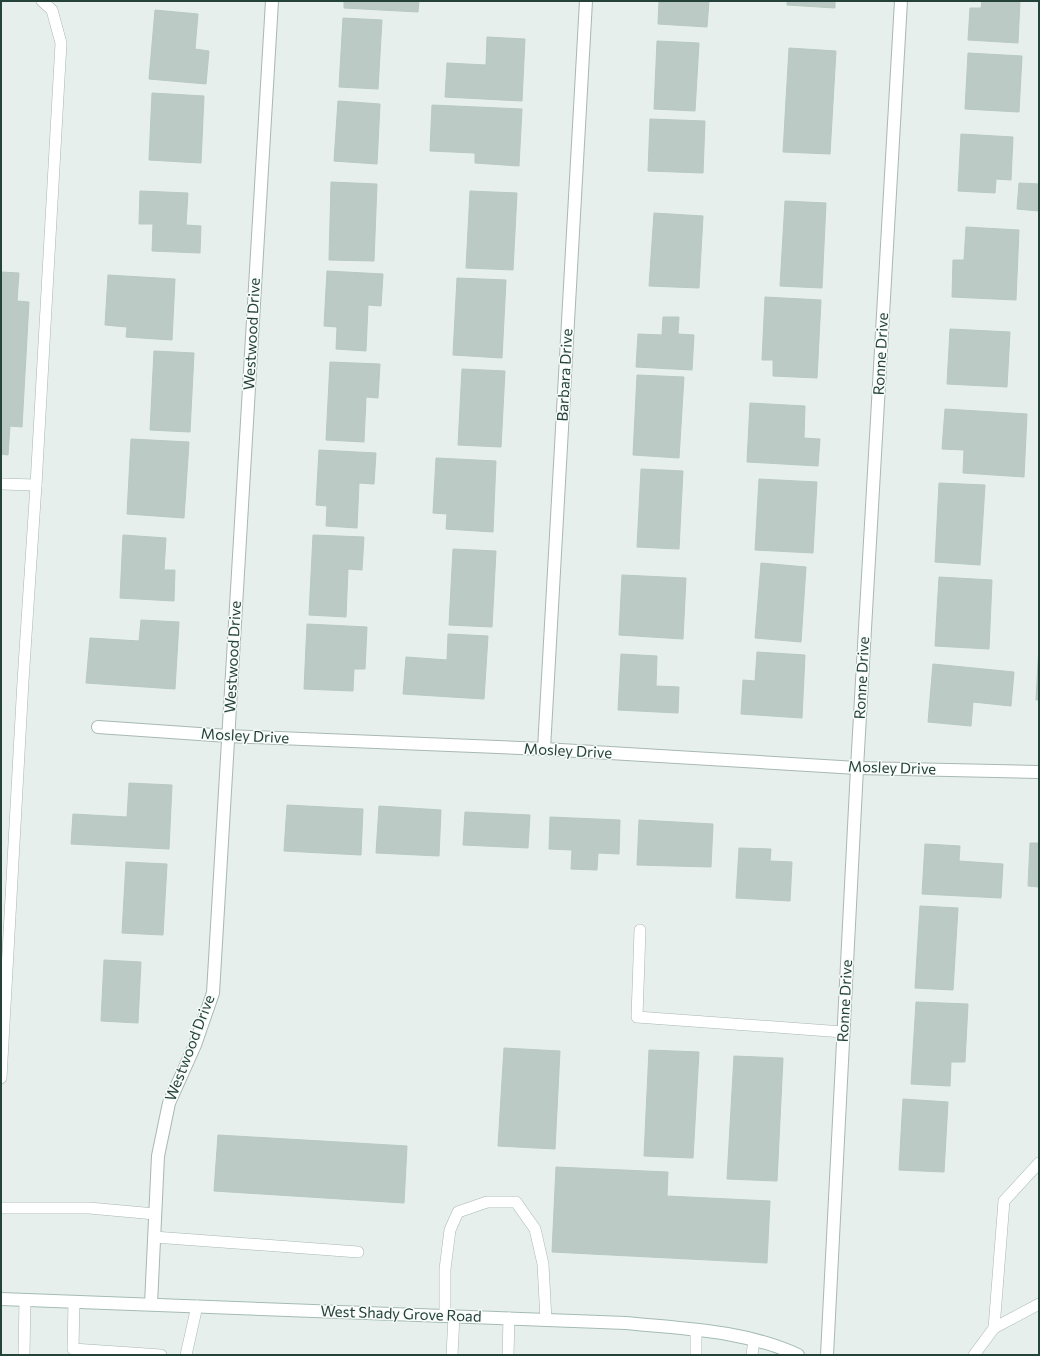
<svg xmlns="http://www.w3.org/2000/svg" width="1040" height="1356" viewBox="0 0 1040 1356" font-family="Commissioner,sans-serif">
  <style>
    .building { fill: #bbcac4; stroke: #b8c9c2 }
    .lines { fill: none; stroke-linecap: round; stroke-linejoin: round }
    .lane-casing { stroke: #a8b8b2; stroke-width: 12 }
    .street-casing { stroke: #a8b8b2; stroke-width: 14 }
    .secondary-casing { stroke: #a4bbb3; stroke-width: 14 }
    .lane { stroke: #fff; stroke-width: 11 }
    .street { stroke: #fff; stroke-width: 12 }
    .secondary { stroke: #fff; stroke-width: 12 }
    .labels { text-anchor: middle; stroke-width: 3; stroke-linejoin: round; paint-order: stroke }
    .street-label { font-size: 15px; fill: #24423a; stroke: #f7fbf9 }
  </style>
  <rect width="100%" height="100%" fill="#e6efeb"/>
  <g class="building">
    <polygon points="344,1 419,1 418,12 344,8"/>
    <polygon points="659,1 709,1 707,27 658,24"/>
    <polygon points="787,1 835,1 835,8 787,5"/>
    <polygon points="982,1 1020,1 1018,43 968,40 970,8 981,8"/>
    <polygon points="155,10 198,14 195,49 209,51 206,84 149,79"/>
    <polygon points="343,18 382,20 378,89 339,87"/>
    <polygon points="487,37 525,39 522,101 445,97 447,63 486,65"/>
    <polygon points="657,41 699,43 695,111 654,109"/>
    <polygon points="789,48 836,51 830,154 783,152"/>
    <polygon points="968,53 1022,56 1019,112 965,109"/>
    <polygon points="152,93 204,96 201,163 149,160"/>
    <polygon points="338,101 380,104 377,164 334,161"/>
    <polygon points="432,105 522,109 519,166 475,163 475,153 430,151"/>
    <polygon points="650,119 705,121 703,173 648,171"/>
    <polygon points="961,134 1013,137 1011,180 996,179 995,193 958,191"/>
    <polygon points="331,182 377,184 374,261 329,260"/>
    <polygon points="1019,183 1039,184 1039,211 1017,209"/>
    <polygon points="140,191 188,193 186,225 201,226 200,253 152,251 153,224 139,224"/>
    <polygon points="470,191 517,193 513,270 466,268"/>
    <polygon points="785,201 826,203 822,288 780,286"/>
    <polygon points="654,213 703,216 699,288 649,286"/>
    <polygon points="966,227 1019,230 1016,300 952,297 953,260 964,260"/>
    <polygon points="327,271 383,274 381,306 368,305 366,351 336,349 337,327 324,326"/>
    <polygon points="1,272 19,273 17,301 29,302 22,427 10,426 8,455 1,454"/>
    <polygon points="108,275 175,279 172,340 126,337 127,327 105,325"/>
    <polygon points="457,278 506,280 502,358 453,355"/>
    <polygon points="765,297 821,300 817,378 773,376 773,360 762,360"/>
    <polygon points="663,317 679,317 678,334 694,335 692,370 636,367 638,334 662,335"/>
    <polygon points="950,329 1010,332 1007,387 947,384"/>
    <polygon points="154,351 194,353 190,432 150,430"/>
    <polygon points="330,362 380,364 378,398 366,397 364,442 326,440"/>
    <polygon points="462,369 505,371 501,447 458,445"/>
    <polygon points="637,375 684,377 679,458 633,455"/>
    <polygon points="750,403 805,406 804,438 820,439 818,466 747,462"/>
    <polygon points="945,409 1027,414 1024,477 963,473 964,450 942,449"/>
    <polygon points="131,439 189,442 184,518 127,514"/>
    <polygon points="319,450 376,453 374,484 359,483 357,528 326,526 327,506 316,505"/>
    <polygon points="436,458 496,461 493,532 446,529 447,514 433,513"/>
    <polygon points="641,469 683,471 679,549 637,547"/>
    <polygon points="759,479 817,482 813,553 755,550"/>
    <polygon points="939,483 985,485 980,565 935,562"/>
    <polygon points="123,535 166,538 164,570 175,570 174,601 120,598"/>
    <polygon points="313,535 364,537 362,570 348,569 346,617 309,615"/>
    <polygon points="453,549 496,551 492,627 449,625"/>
    <polygon points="761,563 806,567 801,642 755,638"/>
    <polygon points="622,575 686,578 683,639 619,635"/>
    <polygon points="939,577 992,580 989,649 935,646"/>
    <polygon points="141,620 179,622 175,689 86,683 90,638 139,641"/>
    <polygon points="307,624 367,627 365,669 354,669 353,691 304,689"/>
    <polygon points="448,634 488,636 484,699 403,694 406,657 447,660"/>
    <polygon points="1039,645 1039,700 1036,700"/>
    <polygon points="757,652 805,655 802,718 741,714 743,680 755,681"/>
    <polygon points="621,654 657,656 656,686 679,687 678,713 618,710"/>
    <polygon points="933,664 1014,672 1011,706 973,702 971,726 928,722"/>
    <polygon points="129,783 172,785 169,849 71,844 73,814 127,817"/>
    <polygon points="287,805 363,809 361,855 284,851"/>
    <polygon points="379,806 441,810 439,856 376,853"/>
    <polygon points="465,812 530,815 528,848 463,845"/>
    <polygon points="550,817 620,820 619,854 598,853 597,870 571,869 572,850 549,849"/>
    <polygon points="639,820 713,824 711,867 637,865"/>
    <polygon points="1030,843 1039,843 1039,887 1028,886"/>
    <polygon points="925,844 960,846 959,861 1003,864 1001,898 922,894"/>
    <polygon points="739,848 771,849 770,861 792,862 790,901 736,898"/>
    <polygon points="126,862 167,864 163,935 122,933"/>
    <polygon points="920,906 958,908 953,990 915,988"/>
    <polygon points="104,960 141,962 138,1023 101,1021"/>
    <polygon points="916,1002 968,1004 965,1062 951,1062 950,1086 911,1084"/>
    <polygon points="504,1048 560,1051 555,1149 498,1146"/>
    <polygon points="649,1050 699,1052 693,1158 644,1156"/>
    <polygon points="734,1056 783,1058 777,1181 727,1179"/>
    <polygon points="903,1099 948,1102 944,1172 899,1170"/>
    <polygon points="218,1135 407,1146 404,1203 214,1191"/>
    <polygon points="556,1167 668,1172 667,1196 770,1201 767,1263 552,1252"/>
  </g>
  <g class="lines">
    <g class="lane-casing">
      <g id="lane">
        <polyline points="1,484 36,485"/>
        <polyline points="640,930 637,1017 843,1032"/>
        <polyline points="1,1078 23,681 36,485 61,43 52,10 42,1"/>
        <polyline points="1,1208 89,1208 155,1214"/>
        <polyline points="154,1237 358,1252"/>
        <polyline points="74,1302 73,1349 161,1355"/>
        <polyline points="445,1316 445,1269 450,1230 458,1212 487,1202 516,1202 535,1229 543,1264 546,1320"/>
        <polyline points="994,1328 1004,1201 1039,1163"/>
        <polyline points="24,1355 25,1300"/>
        <polyline points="186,1355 197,1306"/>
        <polyline points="452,1355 454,1316"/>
        <polyline points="508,1355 509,1318"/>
        <polyline points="696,1355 696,1330"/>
        <polyline points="752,1355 754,1340"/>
        <polyline points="974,1355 994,1328 1039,1304"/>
      </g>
    </g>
    <g class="street-casing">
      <g id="street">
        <polyline points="98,727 228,736 544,749 857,768 1039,772"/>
        <polyline points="544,749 586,1"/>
        <polyline points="151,1304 158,1156 169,1103 195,1045 213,993 272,1"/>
        <polyline points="827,1355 857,768 901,1"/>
      </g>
    </g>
    <g class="secondary-casing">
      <path id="secondary" d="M 1,1299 L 626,1323 C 684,1329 744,1330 798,1355"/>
    </g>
    <use href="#lane" class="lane"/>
    <use href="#street" class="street"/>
    <use href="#secondary" class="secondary"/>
  </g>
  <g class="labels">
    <g class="street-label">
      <text transform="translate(252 334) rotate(-87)" y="5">Westwood Drive</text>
      <text transform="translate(881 354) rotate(-87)" y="5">Ronne Drive</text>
      <text transform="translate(565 375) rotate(-87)" y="5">Barbara Drive</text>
      <text transform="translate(233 657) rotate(-87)" y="5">Westwood Drive</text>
      <text transform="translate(862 678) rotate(-87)" y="5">Ronne Drive</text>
      <text transform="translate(245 736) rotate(3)" y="5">Mosley Drive</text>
      <text transform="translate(568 751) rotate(3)" y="5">Mosley Drive</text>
      <text transform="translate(892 768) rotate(2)" y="5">Mosley Drive</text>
      <text transform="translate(845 1001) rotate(-87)" y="5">Ronne Drive</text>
      <text transform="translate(190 1048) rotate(-69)" y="5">Westwood Drive</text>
      <text transform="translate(401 1314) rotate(2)" y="5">West Shady Grove Road</text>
    </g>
  </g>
  <rect width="1040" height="1356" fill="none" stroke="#24423a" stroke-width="4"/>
</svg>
